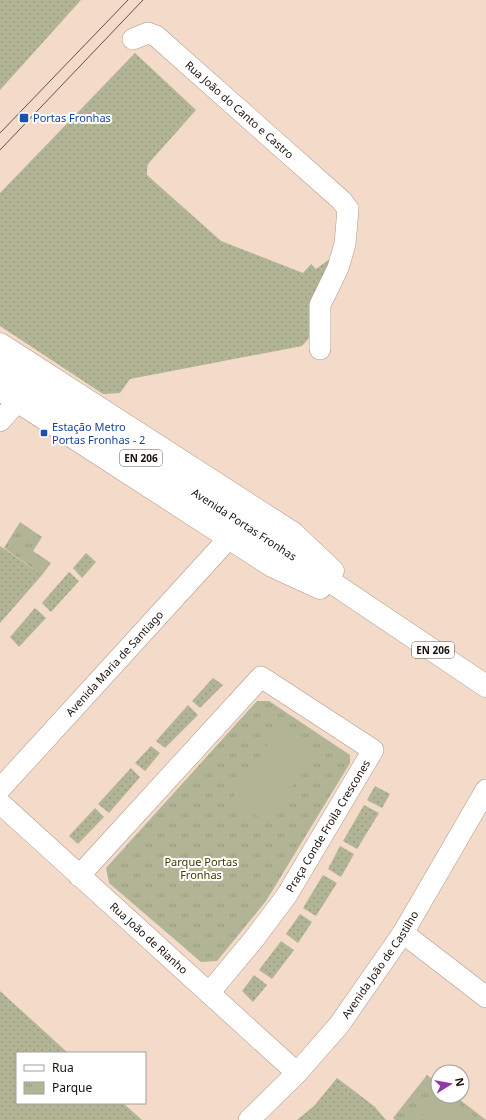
<svg xmlns="http://www.w3.org/2000/svg" width="486" height="1120" viewBox="0 0 486 1120" font-family="'Noto Sans',sans-serif">
  <style>
    .grass { fill: url(#grass-dots) }
    .park { fill: url(#park-tufts) }
    .pitch { fill: #b1b495 }
    .lines { fill: none; stroke-linecap: round; stroke-linejoin: round }
    .minor-casing { stroke: #b09888; stroke-width: 22 }
    .major-casing { stroke: #b09888; stroke-width: 23 }
    .minor { stroke: #fff; stroke-width: 21 }
    .major { stroke: #fff; stroke-width: 22 }
    .tram { stroke: #615349; stroke-width: 1 }
    .transit-dot { fill: #1a4fb4; stroke: #fff; stroke-width: 1.5 }
    .labels { text-anchor: middle; stroke-width: 4; stroke-linejoin: round; paint-order: stroke }
    .shield { fill: #fff; stroke: #5f5854; stroke-width: 1 }
    .shield-label { font-size: 10px; font-weight: bold; fill: #1a110b }
    .street-label { font-size: 11px; fill: #1a110b; stroke: #fff }
    .transit-label { font-size: 11px; fill: #164399; stroke: #fff; text-anchor: start }
    .park-label { font-size: 11px; fill: #393c01; stroke: #fff }
  </style>
  <defs>
    <pattern id="grass-dots" width="8" height="8" patternUnits="userSpaceOnUse"><rect width="8" height="8" fill="#b1b495"/><path d="M2 2h.1M6 6h.1" fill="none" stroke="#989a7f" stroke-width="1.8" stroke-linecap="round"/></pattern>
    <pattern id="park-tufts" width="24" height="20" patternUnits="userSpaceOnUse"><rect width="24" height="20" fill="#b1b495"/><path d="M3 7l-1-3M5 7V3M7 7l1-3M15 17l-1-3M17 17v-4M19 17l1-3" fill="none" stroke="#989a7f"/></pattern>
  </defs>
  <rect width="100%" height="100%" fill="#f3dac9"/>
  <g class="grass">
    <polygon points="0,0 81,0 0,90"/>
    <polygon points="135,53 196,110 148,164 147,169 147,175 221,241 303,273 311,264 316,269 341,251 309,338 302,346 130,379 120,393 103,394 0,326 0,193"/>
    <polygon points="0,546 42,575 0,623"/>
    <polygon points="86,553 96,562 82,578 73,568"/>
    <polygon points="69,572 79,581 51,612 42,603"/>
    <polygon points="35,608 46,618 19,647 10,637"/>
    <polygon points="213,678 223,685 200,708 192,701"/>
    <polygon points="188,705 198,715 165,748 156,741"/>
    <polygon points="151,746 160,753 145,771 135,763"/>
    <polygon points="131,768 140,777 109,813 98,804"/>
    <polygon points="375,786 390,794 382,808 367,800"/>
    <polygon points="364,805 379,813 357,849 343,841"/>
    <polygon points="95,808 104,817 78,844 69,836"/>
    <polygon points="340,846 354,854 341,877 328,869"/>
    <polygon points="323,875 337,883 316,916 303,908"/>
    <polygon points="300,914 312,922 298,943 286,934"/>
    <polygon points="281,941 294,950 272,979 259,970"/>
    <polygon points="254,975 267,985 253,1002 242,991"/>
    <polygon points="0,991 68,1053 17,1053 17,1103 123,1103 142,1120 0,1120"/>
    <polygon points="337,1078 374,1106 386,1120 297,1120 314,1106"/>
  </g>
  <g class="park">
    <polygon points="20,522 42,537 33,551 51,563 42,575 4,548"/>
    <polygon points="257,701 269,701 350,755 350,763 266,901 217,961 201,962 109,883 106,868"/>
    <polygon points="427,1075 438,1083 438,1096 455,1096 486,1120 395,1120 393,1118"/>
  </g>
  <g class="pitch">
    <polygon points="279,727 315,751 268,823 232,799"/>
    <polygon points="438,1095 448,1096 479,1120 419,1120"/>
  </g>
  <g class="lines">
    <g class="minor-casing">
      <g id="minor">
        <path id="s1" d="M 133,39 L 148,33 L 156,36 L 341,200 L 348,209 L 345,244 L 338,268 L 320,305 L 320,349"/>
        <polyline points="0,421 17,402"/>
        <path id="s2" d="M 0,789 L 229,538"/>
        <path id="s3" d="M 0,803 L 297,1073"/>
        <polyline points="79,876 261,677 373,750 287,895 254,939 209,993"/>
        <polyline points="403,933 486,997"/>
        <path id="s4" d="M 249,1120 L 297,1073 L 339,1025 L 403,933 L 486,790"/>
      </g>
    </g>
    <g class="major-casing">
      <g id="major">
        <polyline points="0,344 293,533 333,571"/>
        <path id="s5" d="M 0,366 L 282,549 L 486,686"/>
        <polyline points="0,390 272,566 320,588"/>
      </g>
    </g>
    <use href="#minor" class="minor"/>
    <use href="#major" class="major"/>
    <g class="tram">
      <polyline points="0,133 128,0"/>
      <polyline points="0,150 143,0"/>
    </g>
  </g>
  <g class="transit-dot">
    <rect x="19" y="113" width="10" height="10" rx="2"/>
    <rect x="40" y="429" width="8" height="8" rx="2"/>
  </g>
  <g class="labels">
    <g class="shield">
      <rect x="120" y="450" width="42" height="16" rx="3"/>
      <rect x="412" y="642" width="42" height="16" rx="3"/>
    </g>
    <g class="shield-label">
      <text x="141" y="462">EN 206</text>
      <text x="433" y="654">EN 206</text>
    </g>
    <g class="street-label">
      <text dy="4" stroke="none"><textPath href="#s1" startOffset="136">Rua João do Canto e Castro</textPath></text>
      <text dy="4" stroke="none"><textPath href="#s5" startOffset="291">Avenida Portas Fronhas</textPath></text>
      <text dy="4" stroke="none"><textPath href="#s2" startOffset="170">Avenida Maria de Santiago</textPath></text>
      <text transform="translate(328 826) rotate(-59)" y="4">Praça Conde Froila Crescones</text>
      <text dy="4" stroke="none"><textPath href="#s3" startOffset="201">Rua João de Rianho</textPath></text>
      <text dy="4" stroke="none"><textPath href="#s4" startOffset="204">Avenida João de Castilho</textPath></text>
    </g>
    <g class="transit-label">
      <text x="33" y="122">Portas Fronhas</text>
      <text x="52" y="431">Estação Metro<tspan x="52" dy="13">Portas Fronhas - 2</tspan></text>
    </g>
    <g class="park-label">
      <text x="201" y="866">Parque Portas<tspan x="201" dy="13">Fronhas</tspan></text>
    </g>
  </g>
  <rect x="16" y="1052" width="130" height="52" fill="#ffffff" stroke="#a3a09d"/>
  <rect x="24" y="1065" width="20" height="6" fill="#ffffff" stroke="#a3a09d"/>
  <text x="52" y="1072" font-size="12" fill="#1a110b">Rua</text>
  <rect x="24" y="1082" width="20" height="12" fill="url(#park-tufts)" stroke="#a3a09d"/>
  <text x="52" y="1092" font-size="12" fill="#1a110b">Parque</text>
  <g transform="translate(450 1084) rotate(79)"><circle r="19" fill="#ffffff" stroke="#a3a09d"/>
  <path d="M0-3L7 15L0 10L-7 15Z" fill="#9038a4"/>
  <text y="-6" font-size="11" font-weight="bold" text-anchor="middle" fill="#1a110b">N</text>
  </g>
</svg>
